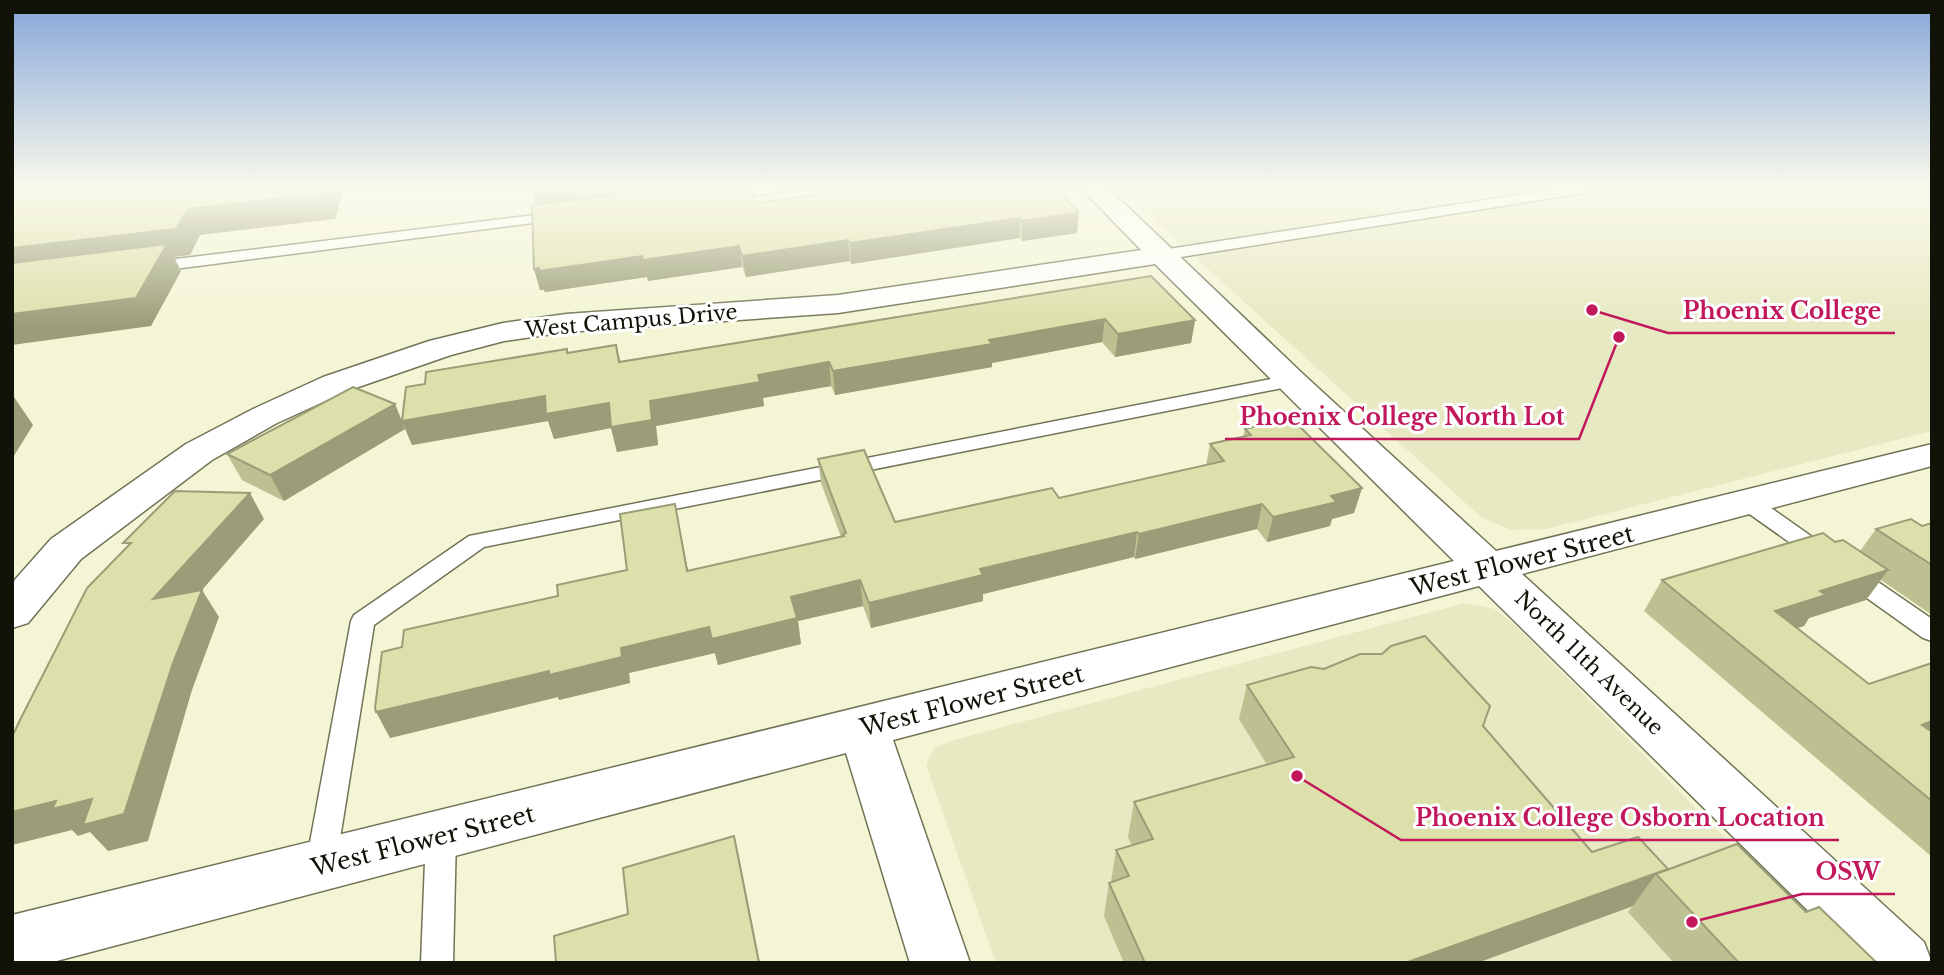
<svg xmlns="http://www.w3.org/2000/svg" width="1944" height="975" viewBox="0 0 1944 975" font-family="'Libre Baskerville',serif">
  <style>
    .built { fill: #e6e9c1 }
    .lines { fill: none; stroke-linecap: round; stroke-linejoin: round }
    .service-casing { stroke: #727457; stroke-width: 3 }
    .minor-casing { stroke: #727457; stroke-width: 3 }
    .service { fill: #fff; fill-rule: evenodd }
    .minor { fill: #fff; fill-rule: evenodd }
    .wall { fill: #bdc192 }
    .shaded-wall { fill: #9a9d77 }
    .building { fill: #dce0aa; stroke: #9a9d77; stroke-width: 2 }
    .labels { text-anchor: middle; stroke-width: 6; stroke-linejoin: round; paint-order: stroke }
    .street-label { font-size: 21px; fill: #121308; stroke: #fff }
    .near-street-label { font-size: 24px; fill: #121308; stroke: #fff }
    .leader { fill: none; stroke: #c2185b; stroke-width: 2.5 }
    .callout-dot { fill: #c2185b; stroke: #fff; stroke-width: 2.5 }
    .callout-label { font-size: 23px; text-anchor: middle; font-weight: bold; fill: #c2185b; stroke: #fff; stroke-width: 6; stroke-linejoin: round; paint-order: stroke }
  </style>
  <rect width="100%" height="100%" fill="#f3f5d5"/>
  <g class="built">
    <polygon points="1119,188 1932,188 1932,431 1546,529 1511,530 1481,517"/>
    <polygon points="1465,603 1495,609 1516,626 1849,963 996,963 926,765 934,748 954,740"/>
  </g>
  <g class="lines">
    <g class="service-casing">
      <g id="service">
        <polygon points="746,188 788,188 781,192 724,199 717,195 724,191"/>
        <polygon points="1563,188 1597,188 1590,192 1162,260 1154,255 1162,250"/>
        <polygon points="560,212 567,216 565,219 151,272 143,267 151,262"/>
        <polygon points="1291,375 1300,381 1297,385 484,547 374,625 336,864 332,874 321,878 310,874 306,864 351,621 354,615 469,536"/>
        <polygon points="1749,496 1757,498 1832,551 1835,556 1832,561 1824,564 1816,561 1741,508 1738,503 1741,498"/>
        <polygon points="1851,567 1859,569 1932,619 1932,641 1923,638 1843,581 1839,575 1843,569"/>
        <polygon points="441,823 451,827 456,836 453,963 421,963 426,836 431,827"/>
      </g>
    </g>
    <g class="minor-casing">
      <polygon id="minor" points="1081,188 1108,188 1303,374 1496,551 1932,444 1932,466 1522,574 1924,942 1932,963 1861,963 1479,586 893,740 970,963 910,963 846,753 49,963 12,963 12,915 1454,561 1155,264 838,313 566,332 504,341 451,355 347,391 277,423 212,460 81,559 28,623 12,628 12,583 51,539 186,444 253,409 323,377 429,341 503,323 566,314 838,295 1141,250"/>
    </g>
    <use href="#service" class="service"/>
    <use href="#minor" class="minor"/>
  </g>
  <g class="wall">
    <polygon points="532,191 757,203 1079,212 1077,233 1022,241 1019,238 851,264 850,261 746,277 742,267 648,281 647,277 545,292 544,290 540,290 534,269 536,205"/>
    <polygon points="1151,276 1195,320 1191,343 1115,357 1102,342 992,363 992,367 835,395 831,386 763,398 764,406 656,426 658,445 617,452 611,428 554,439 548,421 412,445 402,421 425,384 568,353 616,345 621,362"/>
    <polygon points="395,404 405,429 284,501 242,480 227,454"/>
    <polygon points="1245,429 1362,488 1354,513 1332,519 1330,526 1267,542 1257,529 1135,559 1134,557 983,594 983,601 871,628 863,606 798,621 801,644 718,665 715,653 629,673 630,683 559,700 558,697 390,738 402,647 558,596 627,570 680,529 688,571 841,537 821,483 818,459 895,522 1059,498 1206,465 1210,444 1243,437"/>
    <polygon points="1932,523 1932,615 1881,580 1866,600 1809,618 1804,626 1796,628 1869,684 1932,663 1932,857 1644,611 1662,580 1835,542 1860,551 1876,529 1922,526"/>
    <polygon points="1247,685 1483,726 1592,852 1668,869 1667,870 1806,912 1877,963 1674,963 1628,912 1633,906 1477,963 1124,963 1104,916 1109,883 1111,882 1116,850 1132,845 1128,837 1134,802 1267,765 1239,719"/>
  </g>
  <g class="shaded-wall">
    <polygon points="326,188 344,188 335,219 200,235 190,255 174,257 181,271 151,326 12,345 12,248 188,209"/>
    <polygon points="559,188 725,188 538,212 532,191"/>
    <polygon points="1079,212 1077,233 1022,241 1022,221"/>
    <polygon points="1020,218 1019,238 851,264 850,243"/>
    <polygon points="848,240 850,261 746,277 742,256"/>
    <polygon points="739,246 742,267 648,281 643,260"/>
    <polygon points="642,256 647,277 545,292 544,290 540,290 534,269"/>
    <polygon points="1105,319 1102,342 992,363 992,367 835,395 833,371 989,340"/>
    <polygon points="1195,320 1191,343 1115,357 1118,334"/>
    <polygon points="829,362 831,386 763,398 764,406 656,426 658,445 617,452 611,428 554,439 548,421 412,445 402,421 545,396 609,403 650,401 758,375"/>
    <polygon points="12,394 33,425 12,459"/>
    <polygon points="395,404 405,429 284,501 270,475"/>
    <polygon points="1362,488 1354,513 1332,519 1330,526 1267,542 1273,517 1331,496"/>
    <polygon points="250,493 264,519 202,590 219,617 192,690 148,841 108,851 90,832 78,836 72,830 12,845 12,812 153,599"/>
    <polygon points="675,504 680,529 693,597 687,571"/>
    <polygon points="1262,504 1257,529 1135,559 1139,534"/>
    <polygon points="1137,532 1134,557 983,594 983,601 871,628 869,603 980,569"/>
    <polygon points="1888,570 1866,600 1809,618 1804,626 1754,642 1775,611 1820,591"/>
    <polygon points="860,580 863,606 798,621 801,644 718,665 715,653 629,673 630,683 559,700 558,697 390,738 376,712 621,648 791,597"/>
    <polygon points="1932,721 1932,742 1922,725"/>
    <polygon points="734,836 740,862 760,963 759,963"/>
    <polygon points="1668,869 1660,879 1656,874 1633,906 1477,963 1405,963"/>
  </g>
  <g class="building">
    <polygon points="12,188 326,188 324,193 188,209 176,229 12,248"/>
    <polygon points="532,188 559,188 532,191"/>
    <polygon points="673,188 750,188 757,203 868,188 1055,188 1079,212 1022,221 1020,218 850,243 848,240 742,256 739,246 643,260 642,256 539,271 539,268 534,269 532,205"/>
    <polygon points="167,244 136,298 12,314 12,263"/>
    <polygon points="1151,276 1195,320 1118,334 1105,319 989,340 992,344 833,371 829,362 758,375 760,382 650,401 652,420 611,427 609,403 546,414 545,396 402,421 406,387 425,384 426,372 567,349 567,353 616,345 619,362"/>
    <polygon points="353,387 395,404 270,475 227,454"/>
    <polygon points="1291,418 1362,488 1331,496 1337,502 1273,517 1262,504 1139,534 1137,532 980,569 983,575 869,603 860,580 791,597 797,618 712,639 709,627 621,648 622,657 549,675 549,671 376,712 375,708 382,652 402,647 404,630 558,596 557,585 627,570 620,514 675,504 687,571 844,536 843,534 846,533 818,459 864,450 895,522 1052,488 1059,498 1224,461 1210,444 1251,435 1245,429"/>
    <polygon points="175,491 250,493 153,599 202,590 173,663 124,814 83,825 92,799 52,809 56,801 12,812 12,737 20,720 87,588 131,543 123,543"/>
    <polygon points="1911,519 1922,526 1932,523 1932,565 1876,529"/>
    <polygon points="1823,533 1835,542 1843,540 1888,570 1820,591 1826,595 1775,611 1869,684 1932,663 1932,721 1922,725 1932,732 1932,801 1662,580"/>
    <polygon points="1425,636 1490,706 1483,726 1592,852 1638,837 1668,869 1405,963 1145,963 1109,883 1129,876 1116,850 1153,839 1134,802 1294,757 1247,685 1311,667 1324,669 1360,654 1382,654 1391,646"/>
    <polygon points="734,836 759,963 556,963 554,936 628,914 623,868"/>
    <polygon points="1737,844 1806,912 1819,907 1877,963 1739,963 1656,874"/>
  </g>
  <linearGradient id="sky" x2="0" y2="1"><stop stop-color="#86a6d9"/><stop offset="0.58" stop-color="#fafaec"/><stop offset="1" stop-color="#fafaec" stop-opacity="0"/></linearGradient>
  <rect width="1944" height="325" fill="url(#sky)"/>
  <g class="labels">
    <g class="street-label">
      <text transform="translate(631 321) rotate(-5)" y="7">West Campus Drive</text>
      <text transform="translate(1589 663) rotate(44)" y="7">North 11th Avenue</text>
    </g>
    <g class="near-street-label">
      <text transform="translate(1522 561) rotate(-14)" y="8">West Flower Street</text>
      <text transform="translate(972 701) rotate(-14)" y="8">West Flower Street</text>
      <text transform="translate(423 841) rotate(-14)" y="8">West Flower Street</text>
    </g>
  </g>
  <path class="leader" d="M1592 310L1668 333H1895M1619 337L1579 439H1225M1297 776L1401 840H1839M1692 922L1802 894H1895"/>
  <g class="callout-dot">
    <circle cx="1592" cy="310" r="7"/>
    <circle cx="1619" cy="337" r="7"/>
    <circle cx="1297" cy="776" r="7"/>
    <circle cx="1692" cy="922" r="7"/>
  </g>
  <g class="callout-label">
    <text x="1782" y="319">Phoenix College</text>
    <text x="1402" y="425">Phoenix College North Lot</text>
    <text x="1620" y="826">Phoenix College Osborn Location</text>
    <text x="1848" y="880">OSW</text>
  </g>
  <rect width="1944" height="975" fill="none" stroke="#121308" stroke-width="28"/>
</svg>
